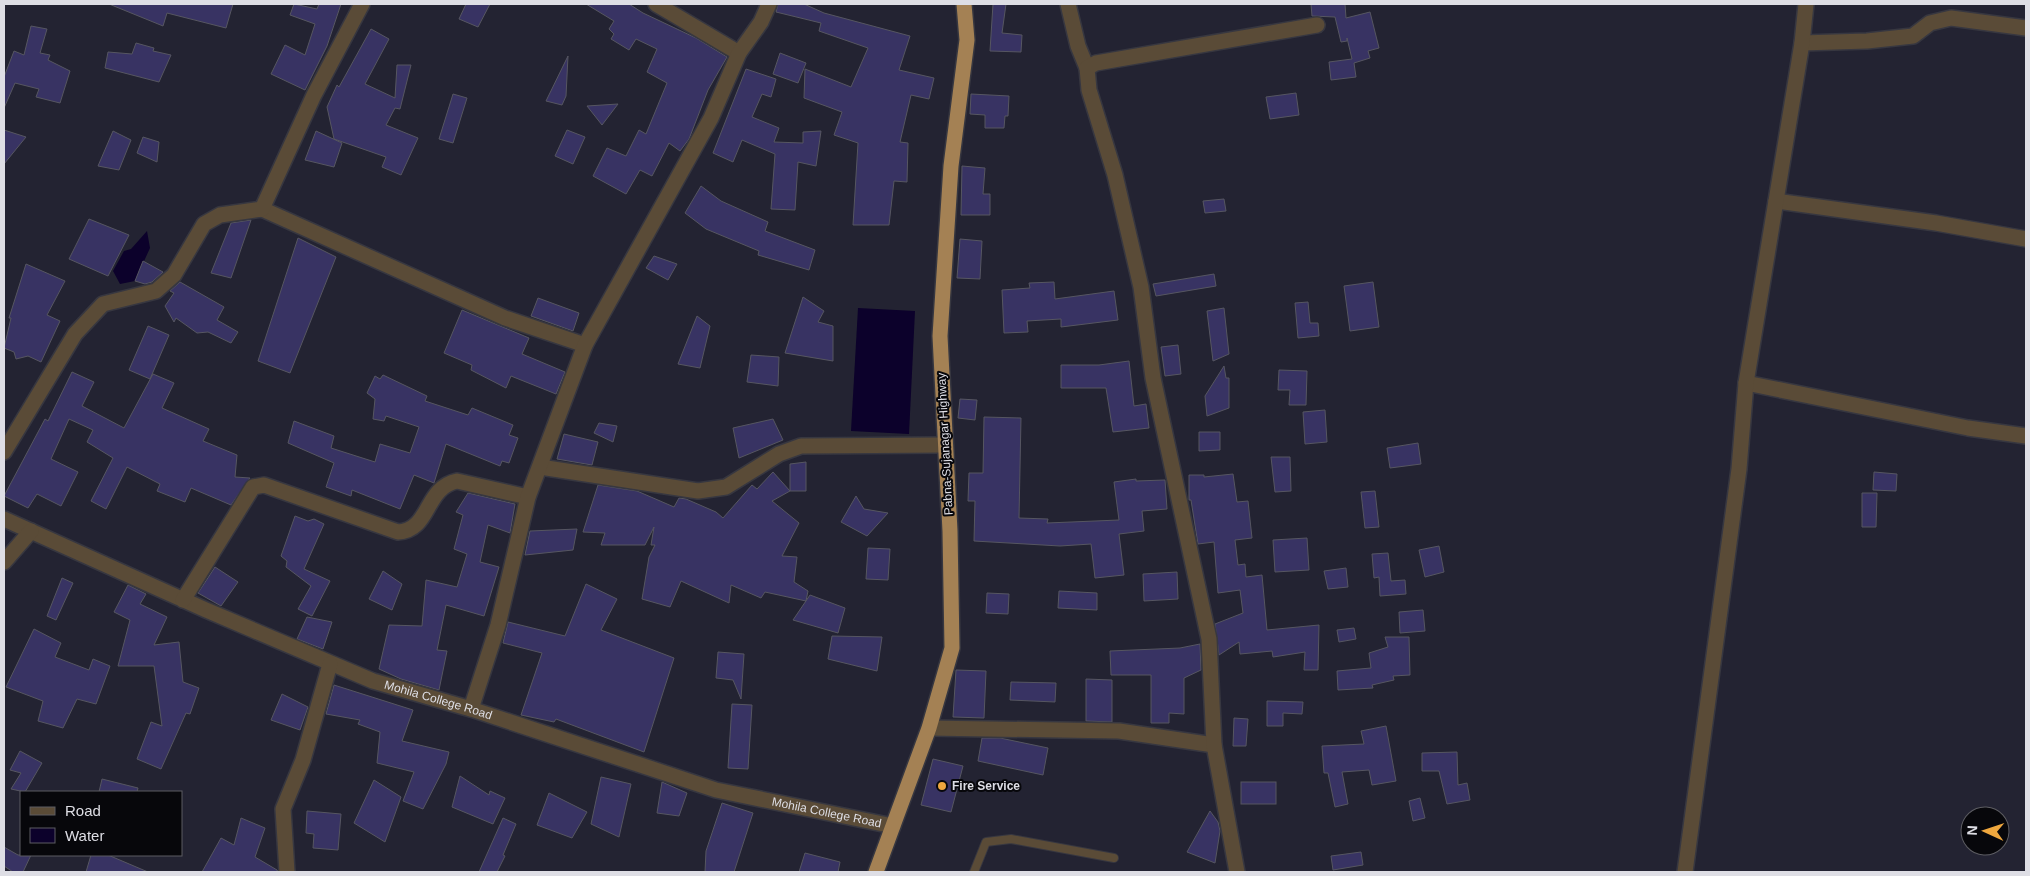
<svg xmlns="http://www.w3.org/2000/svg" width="2030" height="876" viewBox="0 0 2030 876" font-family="Helvetica,sans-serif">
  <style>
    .built { fill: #232332; fill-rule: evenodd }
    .water { fill: #0c012b }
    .building { fill: #383363; stroke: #565661 }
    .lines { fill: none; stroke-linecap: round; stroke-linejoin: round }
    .service-casing { stroke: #373740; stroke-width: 10 }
    .minor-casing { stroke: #373740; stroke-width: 18 }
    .trunk-casing { stroke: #373740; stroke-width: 18 }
    .service { stroke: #5a4b37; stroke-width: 8 }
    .minor { stroke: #5a4b37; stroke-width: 15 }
    .trunk { stroke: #a48154; stroke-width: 15 }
    .poi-dot { fill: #efa73e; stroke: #07070b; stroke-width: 2 }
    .labels { text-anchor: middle; stroke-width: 4; stroke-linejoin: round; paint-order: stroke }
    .street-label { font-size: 12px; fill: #dedee5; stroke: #07070b }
    .poi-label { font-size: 12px; font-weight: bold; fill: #dedee5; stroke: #07070b; text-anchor: start }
  </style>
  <rect width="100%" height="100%" fill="#1c1c25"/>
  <path class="built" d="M 4,4 L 2026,4 L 2026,872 L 4,872 ZM 21,792 L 181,792 L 181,855 L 21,855 ZM 1970,816 L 2000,816 L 2000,846 L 1970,846 Z"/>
  <g class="water">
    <polygon points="147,231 150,248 135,281 120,284 113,271 124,251 131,249"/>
    <polygon points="858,308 915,311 909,434 851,431"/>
  </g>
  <g class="building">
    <polygon points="109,4 233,4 226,28 167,13 163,26"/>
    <polygon points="294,4 317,9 319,4 341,4 327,46 305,90 271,74 285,45 305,55 315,24 290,15"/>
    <polygon points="466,4 490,4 478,27 459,19"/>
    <polygon points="586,4 629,4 643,13 696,38 727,57 708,90 689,139 680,151 669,143 652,176 640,170 626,194 593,176 607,148 626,156 639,130 646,134 667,83 647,72 657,49 636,39 629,50 611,39 614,34 609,29 614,21"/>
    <polygon points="778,4 804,4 824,13 910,36 899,70 934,78 929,99 911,95 900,142 908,143 907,182 894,181 889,225 853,225 858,143 834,135 842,112 804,98 805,69 851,87 868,48 819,31 821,23 776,12"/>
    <polygon points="993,4 1006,4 1002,33 1022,35 1021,52 990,51"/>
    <polygon points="1311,4 1345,4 1346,18 1370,12 1379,48 1368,51 1370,58 1354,63 1356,77 1331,80 1329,62 1352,59 1347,38 1347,41 1341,42 1335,17 1312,16"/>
    <polygon points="31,26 47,29 40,53 50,55 48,60 70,71 60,103 36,97 39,89 15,83 4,108 4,77 14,51 24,55"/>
    <polygon points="371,29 389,39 365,84 395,98 397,65 411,65 400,109 395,108 386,125 418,138 401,175 382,167 386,157 334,139 327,107 337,85 339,87"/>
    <polygon points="136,43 154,48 153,51 171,55 159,82 105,68 108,52 132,54"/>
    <polygon points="780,53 806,63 798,83 773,74"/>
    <polygon points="568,56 566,96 562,105 546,101"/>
    <polygon points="746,69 776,79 771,97 762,94 752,117 779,128 774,142 803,143 803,132 821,131 816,166 798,162 795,210 771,209 775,154 742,140 733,162 713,153"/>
    <polygon points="1296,93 1299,115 1270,119 1266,97"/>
    <polygon points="453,94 467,98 453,143 439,139"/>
    <polygon points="971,94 1009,96 1008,116 1005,116 1004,128 985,128 985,115 970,114"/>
    <polygon points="618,104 602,125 587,106"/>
    <polygon points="4,130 26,137 4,164"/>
    <polygon points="567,130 585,137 573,164 555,156"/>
    <polygon points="113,131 131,140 119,170 98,166"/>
    <polygon points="316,131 342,143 334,167 305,160"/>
    <polygon points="143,137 159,142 157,162 137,153"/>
    <polygon points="962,166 985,168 983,194 990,194 990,215 961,215"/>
    <polygon points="701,186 721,201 768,222 765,231 815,250 809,270 758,255 759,251 706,229 685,213"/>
    <polygon points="1224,199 1226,211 1205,213 1203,201"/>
    <polygon points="89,219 129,235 108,276 69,259"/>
    <polygon points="251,220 231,278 211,273 231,223"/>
    <polygon points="298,238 336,257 290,373 258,361"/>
    <polygon points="960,239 982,241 980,279 957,278"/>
    <polygon points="654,256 677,264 668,280 646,268"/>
    <polygon points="143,261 163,272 152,282 145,284 135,281"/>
    <polygon points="26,264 65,281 47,315 60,321 41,362 28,356 16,359 14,352 4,348 11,318 9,318"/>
    <polygon points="1214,274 1216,286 1156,296 1153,284"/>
    <polygon points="180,282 224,307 217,320 238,332 231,343 208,332 197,333 176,318 174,322 165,306 174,293 170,291"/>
    <polygon points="1054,282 1055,299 1114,291 1118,320 1061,327 1061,319 1027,321 1028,332 1004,333 1002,290 1030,288 1029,283"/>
    <polygon points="1373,282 1379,327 1350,331 1344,286"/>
    <polygon points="803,297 824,311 818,322 833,326 833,361 785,353"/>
    <polygon points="538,298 579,313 573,331 531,316"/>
    <polygon points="1308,302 1310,323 1318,323 1319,336 1298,338 1295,303"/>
    <polygon points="1224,308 1229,354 1213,361 1207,311"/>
    <polygon points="462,310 529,338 522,354 565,372 556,394 511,376 506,388 471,370 472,365 444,353"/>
    <polygon points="697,316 710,326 700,368 678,364"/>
    <polygon points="148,326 169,335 150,379 129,370"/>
    <polygon points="1178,345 1181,374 1165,376 1161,347"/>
    <polygon points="751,355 779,357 778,386 747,382"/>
    <polygon points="1129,361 1134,406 1146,404 1149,428 1113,432 1106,388 1061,388 1061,365 1099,365"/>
    <polygon points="1224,366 1226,378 1229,378 1229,408 1207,416 1205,396"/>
    <polygon points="1279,370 1307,371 1306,405 1289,405 1290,390 1278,390"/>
    <polygon points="72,372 94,382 82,406 124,428 153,374 174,383 162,408 209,429 203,441 237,455 235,477 250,478 231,505 191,488 185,502 157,491 160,484 127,467 106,509 91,501 113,458 87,442 93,430 69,419 51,459 78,472 61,506 37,494 28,508 4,496 45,419 48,421"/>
    <polygon points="383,375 427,396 425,401 468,415 472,408 513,425 509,435 518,438 509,463 502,461 500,466 446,444 434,483 414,475 400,509 352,490 351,496 326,487 334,463 288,443 294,421 334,436 331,448 375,462 380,444 410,453 419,427 386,416 384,421 373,419 375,399 367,393 375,376 380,379"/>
    <polygon points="960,399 977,400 975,420 958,418"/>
    <polygon points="1325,410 1327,442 1305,444 1303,412"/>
    <polygon points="984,417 1021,418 1019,518 1048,519 1047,523 1119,520 1114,482 1136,479 1136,481 1165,480 1167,509 1142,511 1144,531 1119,534 1124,575 1095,578 1091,544 1060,546 974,541 975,501 968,501 969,473 983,473"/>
    <polygon points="773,419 783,440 739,458 733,428"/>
    <polygon points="599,423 617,426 613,442 594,433"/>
    <polygon points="1199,432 1220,432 1220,450 1199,451"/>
    <polygon points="564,434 598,442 592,465 557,459"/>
    <polygon points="1418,443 1421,464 1390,468 1387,448"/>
    <polygon points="1271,457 1290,457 1291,491 1275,492"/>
    <polygon points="806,462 806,491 790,491 790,464"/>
    <polygon points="773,472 790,491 772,501 799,523 782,556 797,557 794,582 808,591 806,601 765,592 761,598 731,585 729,603 681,581 670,607 642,599 649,557 655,545 651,545 654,527 645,545 601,545 605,533 583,532 598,485 637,491 674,507 679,498 686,499 716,512 723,518 752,485 757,489"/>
    <polygon points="1874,472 1897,474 1896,491 1873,490"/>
    <polygon points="1233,474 1237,502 1248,501 1252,538 1235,540 1238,565 1245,564 1246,577 1262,575 1267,630 1319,625 1318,670 1304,670 1305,652 1273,657 1272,651 1240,654 1239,642 1219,655 1215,624 1243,613 1240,590 1218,593 1214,542 1198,544 1191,500 1189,500 1189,475 1204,475 1204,477"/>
    <polygon points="1375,491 1379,527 1365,528 1361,492"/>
    <polygon points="468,493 515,504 510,533 488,525 480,562 499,567 484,616 446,605 437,650 447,651 439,690 401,679 379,669 389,625 422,626 426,580 457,587 467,554 454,549 463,515 456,512"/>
    <polygon points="1862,493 1877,493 1876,527 1862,527"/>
    <polygon points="856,496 864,509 888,513 867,536 841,522"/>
    <polygon points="295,516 308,521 314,519 324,524 304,569 330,581 312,616 298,609 311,586 286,567 287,561 281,556"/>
    <polygon points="577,529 573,550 525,555 530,531"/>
    <polygon points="1307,538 1309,570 1275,572 1273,540"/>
    <polygon points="1439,546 1444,572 1425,577 1419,550"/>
    <polygon points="868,548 890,549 888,580 866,579"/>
    <polygon points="1388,553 1391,581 1405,580 1406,594 1380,596 1379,577 1374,578 1372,554"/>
    <polygon points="215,567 238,582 221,606 198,593"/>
    <polygon points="1346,568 1348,587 1328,589 1324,571"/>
    <polygon points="383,571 402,584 392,610 369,599"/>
    <polygon points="1177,572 1178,599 1144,601 1143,574"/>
    <polygon points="62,578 73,583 56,620 47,616"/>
    <polygon points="586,584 617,599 601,630 674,658 644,752 556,719 554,722 521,715 542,653 503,643 508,622 565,636"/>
    <polygon points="128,585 146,594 140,604 167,617 154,645 179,642 183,682 199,688 190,714 186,713 161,769 137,759 151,722 162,726 154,666 118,666 130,620 114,612"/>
    <polygon points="1059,591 1097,593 1097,610 1058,608"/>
    <polygon points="987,593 1009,594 1008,614 986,613"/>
    <polygon points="810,595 845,608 838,633 793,620"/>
    <polygon points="1423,610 1425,631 1400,633 1399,612"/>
    <polygon points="307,617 332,622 323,649 297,639"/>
    <polygon points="1354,628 1356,639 1339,642 1337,630"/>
    <polygon points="34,629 61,643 55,657 89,670 93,659 110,666 96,704 77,699 63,728 38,721 43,701 6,687"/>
    <polygon points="832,636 882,637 877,671 828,659"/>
    <polygon points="1385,637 1409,637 1410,675 1393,676 1394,680 1372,685 1373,688 1338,690 1337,671 1371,668 1369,653 1388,647"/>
    <polygon points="1200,644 1201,670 1184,678 1184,714 1169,713 1169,723 1151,723 1151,675 1111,675 1110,651 1180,648"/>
    <polygon points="718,652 744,654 741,699 733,680 716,678"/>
    <polygon points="956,670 986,671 984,718 953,717"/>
    <polygon points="1086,679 1112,680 1112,722 1086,721"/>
    <polygon points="1011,682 1056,683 1055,702 1010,700"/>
    <polygon points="334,685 413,710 402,741 449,752 446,764 423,809 403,801 414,772 377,763 380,732 358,724 360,720 326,714"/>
    <polygon points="282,694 308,707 300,730 271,720"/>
    <polygon points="1267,701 1303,702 1302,714 1283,713 1283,726 1267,726"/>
    <polygon points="732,704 752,705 748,769 728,768"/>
    <polygon points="1234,718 1248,719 1246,746 1233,746"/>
    <polygon points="1386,726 1396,781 1372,785 1369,770 1342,772 1348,804 1335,807 1328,773 1324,773 1322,746 1364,744 1361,731"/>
    <polygon points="982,738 1000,738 1048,748 1043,775 978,761"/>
    <polygon points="20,751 42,763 25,792 11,789 21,773 10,770"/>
    <polygon points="1457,752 1458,785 1467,783 1470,800 1447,804 1439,771 1422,771 1422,753"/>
    <polygon points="933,759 963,766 951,812 921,805"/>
    <polygon points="460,776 489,795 490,791 505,798 493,824 452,807"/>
    <polygon points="601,777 631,784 619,837 591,824"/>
    <polygon points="102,779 138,788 137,792 99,792"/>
    <polygon points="374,780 401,797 385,842 354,823"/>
    <polygon points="662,782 687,793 679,816 657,813"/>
    <rect x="1241" y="782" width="35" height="22"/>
    <polygon points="549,793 587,812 572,838 537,825"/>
    <polygon points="1420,798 1425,818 1413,821 1409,801"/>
    <polygon points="722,803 753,813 734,872 705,872 706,851"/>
    <polygon points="307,811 341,814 338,850 313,848 314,834 306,833"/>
    <polygon points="1210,811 1218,822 1220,831 1215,863 1187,852"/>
    <polygon points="241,818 265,828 255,857 277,870 278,872 202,872 221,838 234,845"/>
    <polygon points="503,818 516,824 503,855 505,856 497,872 479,872"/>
    <polygon points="4,847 18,855 31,855 23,872 13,872 4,866"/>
    <polygon points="1361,852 1363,865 1333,870 1331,856"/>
    <polygon points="805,853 840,862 838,872 799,872"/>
    <polygon points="91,855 108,855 148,872 86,872"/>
  </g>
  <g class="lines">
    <g class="service-casing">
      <polyline id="service" points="974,872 986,842 1011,839 1114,858"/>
    </g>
    <g class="minor-casing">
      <g id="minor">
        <polyline points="656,4 739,53"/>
        <polyline points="1068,4 1078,46 1087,68"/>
        <polyline points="1802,43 1867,41 1913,36 1930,23 1951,18 2026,28"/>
        <polyline points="1776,201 1936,223 2026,239"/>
        <polyline points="262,209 505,318 585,345"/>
        <polyline points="1746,383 1968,428 2026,436"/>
        <polyline points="4,452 75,334 103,304 156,291 174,275 204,224 220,215 262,209 314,95 362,4"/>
        <polyline points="540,467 698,491 726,487 779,454 801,446 944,445"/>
        <path id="s1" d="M 4,519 L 206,610 L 373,681 L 471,709 L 716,790 L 893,826"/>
        <polyline points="4,562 31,531"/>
        <path d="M 183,600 L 253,487 L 264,485 L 398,532 C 431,530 424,488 457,481 L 528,497"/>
        <polyline points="471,709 498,625 528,497 585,345 711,118 739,53 761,22 769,4"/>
        <polyline points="929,728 1119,731 1214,745"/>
        <polyline points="287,872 283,809 303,760 330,664"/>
        <polyline points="1237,872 1214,745 1209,639 1153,378 1141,287 1115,175 1089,90 1087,68 1096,63 1317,25"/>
        <polyline points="1685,872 1739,469 1746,383 1802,43 1806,4"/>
      </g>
    </g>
    <g class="trunk-casing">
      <polyline id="trunk" points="876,872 929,728 952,648 950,531 940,336 951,166 967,40 964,4"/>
    </g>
    <use href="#service" class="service"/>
    <use href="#minor" class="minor"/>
    <use href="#trunk" class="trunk"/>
  </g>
  <circle class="poi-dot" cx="942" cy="786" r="5"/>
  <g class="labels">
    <g class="street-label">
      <text transform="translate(945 444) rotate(-93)" y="4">Pabna-Sujanagar Highway</text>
      <text dy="4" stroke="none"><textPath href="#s1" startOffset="471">Mohila College Road</textPath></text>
      <text dy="4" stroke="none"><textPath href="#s1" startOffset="876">Mohila College Road</textPath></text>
    </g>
    <g class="poi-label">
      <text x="952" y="790">Fire Service</text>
    </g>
  </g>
  <rect width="2030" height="876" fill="none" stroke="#dedee5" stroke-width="10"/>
  <rect x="20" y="791" width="162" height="65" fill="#07070b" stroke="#5d5d62"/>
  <rect x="30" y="807" width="25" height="8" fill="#5a4b37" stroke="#5d5d62"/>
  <text x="65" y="816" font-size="15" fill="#dedee5">Road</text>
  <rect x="30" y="828" width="25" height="15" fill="#0c012b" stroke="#5d5d62"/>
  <text x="65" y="841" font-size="15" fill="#dedee5">Water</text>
  <g transform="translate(1985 831) rotate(273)"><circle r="24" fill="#07070b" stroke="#5d5d62"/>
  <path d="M0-4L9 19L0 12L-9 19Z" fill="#efa73e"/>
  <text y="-8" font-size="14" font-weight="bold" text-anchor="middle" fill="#dedee5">N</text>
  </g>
</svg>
